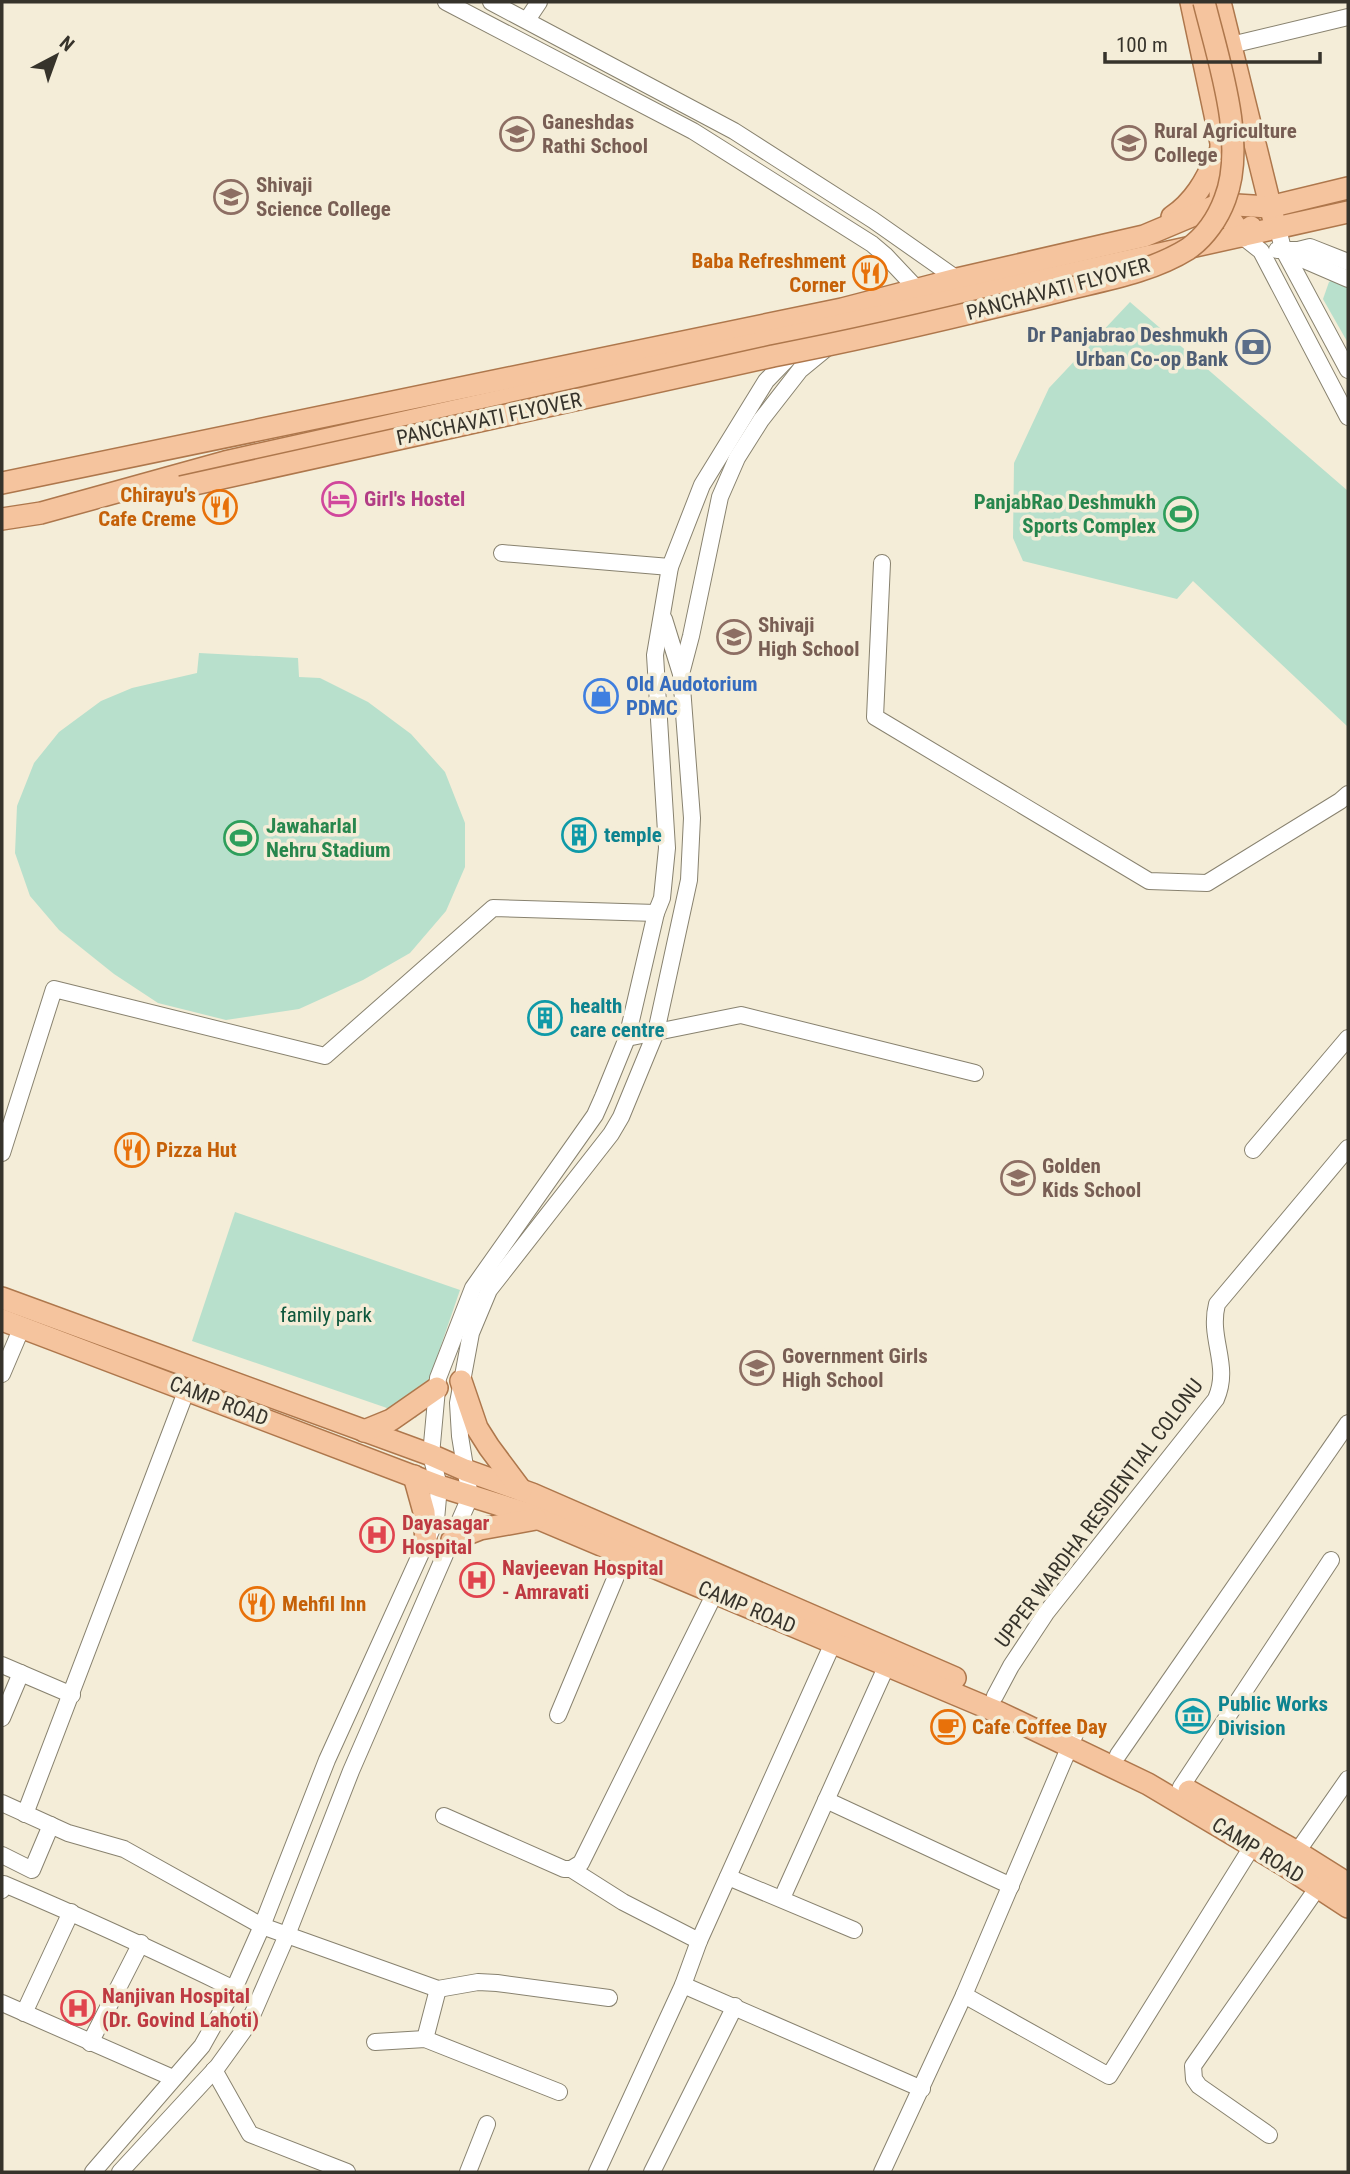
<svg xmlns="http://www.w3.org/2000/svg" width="1350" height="2174" viewBox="0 0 1350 2174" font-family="'Roboto Condensed',sans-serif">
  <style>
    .green { fill: #b8e0cc }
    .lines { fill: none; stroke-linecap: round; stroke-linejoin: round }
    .minor-casing { stroke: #88826f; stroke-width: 18 }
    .major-casing { stroke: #ae774c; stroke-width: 24 }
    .minor { stroke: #fff; stroke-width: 16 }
    .major { stroke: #f5c49e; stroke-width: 21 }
    .major-bridge-casing { stroke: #ae774c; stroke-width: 24; stroke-linecap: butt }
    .major-bridge { stroke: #f5c49e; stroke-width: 21 }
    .labels { text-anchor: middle; stroke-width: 7; stroke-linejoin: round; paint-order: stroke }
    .education-label { font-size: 21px; font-weight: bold; fill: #785e54; stroke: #f4edd8; text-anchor: start }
    .food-label { font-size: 21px; font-weight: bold; fill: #c56008; stroke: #f4edd8; text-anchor: start }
    .street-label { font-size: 21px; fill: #36332b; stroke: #f4edd8 }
    .service-label { font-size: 21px; font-weight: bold; fill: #4e5e75; stroke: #f4edd8; text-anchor: end }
    .hotel-label { font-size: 21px; font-weight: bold; fill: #b23c85; stroke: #f4edd8; text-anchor: start }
    .leisure-label { font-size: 21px; font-weight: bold; fill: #27864d; stroke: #f4edd8; text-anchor: end }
    .shop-label { font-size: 21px; font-weight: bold; fill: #366cbe; stroke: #f4edd8; text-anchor: start }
    .culture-label { font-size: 21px; font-weight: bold; fill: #0d838f; stroke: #f4edd8; text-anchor: start }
    .park-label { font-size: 21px; fill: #0e573d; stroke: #f4edd8 }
    .health-label { font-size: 21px; font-weight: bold; fill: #be3a42; stroke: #f4edd8; text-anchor: start }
  </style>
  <rect width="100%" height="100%" fill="#f4edd8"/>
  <g class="green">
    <polygon points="1342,275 1348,277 1348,343 1323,299 1329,282"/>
    <polygon points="1130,302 1348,491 1348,727 1193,581 1177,599 1023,561 1013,538 1014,463 1049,388"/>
    <polygon points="199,653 298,658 299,677 320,678 368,702 411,734 445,772 465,823 465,867 446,911 410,953 363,980 299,1009 226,1020 158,1003 114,974 59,930 30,896 15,853 17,806 34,763 59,732 101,701 132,688 197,673"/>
    <polygon points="235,1212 460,1290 416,1418 192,1341"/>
  </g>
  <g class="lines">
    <g class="minor-casing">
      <g id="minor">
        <polyline points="446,2 693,131 872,244 885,255 917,289 920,296"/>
        <polyline points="491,2 734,131 873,220 957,279 961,286"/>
        <polyline points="527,20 539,2"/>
        <polyline points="1231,45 1348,17"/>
        <polyline points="1278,229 1283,249 1348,370"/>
        <polyline points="1242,236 1261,251 1348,417"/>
        <polyline points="1277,250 1298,250 1310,247 1348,262"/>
        <polyline points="1298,250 1304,260 1348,279"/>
        <polyline points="502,553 670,567"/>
        <polyline points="882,563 875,717 1149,881 1207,883 1340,801 1348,794"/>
        <polyline points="681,674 691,636 720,497 737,458 761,420 800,370 828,347"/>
        <polyline points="627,1038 741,1015 975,1073"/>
        <polyline points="1253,1150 1348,1038"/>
        <polyline points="2,1153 54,989 325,1056 493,908 656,913"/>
        <polyline points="2,1374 22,1327"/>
        <polyline points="2,1665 72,1695"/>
        <path d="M 995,1696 L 1011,1666 L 1046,1613 L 1216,1399 C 1231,1365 1208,1339 1217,1304 L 1348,1148"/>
        <polyline points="558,1715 625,1555"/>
        <polyline points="2,1718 21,1673"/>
        <polyline points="1118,1755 1348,1423"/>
        <polyline points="1181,1787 1331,1560"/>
        <polyline points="826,1800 1011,1886"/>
        <polyline points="2,1803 68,1833 124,1849 262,1926 287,1935 438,1989 478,1982 497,1983 609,1998"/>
        <polyline points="25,1814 187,1389"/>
        <polyline points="444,1816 564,1869 571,1869 581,1863 715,1593"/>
        <polyline points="1297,1852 1348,1779"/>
        <polyline points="2,1855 32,1870 51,1825"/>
        <polyline points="571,1869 623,1902 699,1941"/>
        <polyline points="728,1877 854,1930"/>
        <path d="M 2,1890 L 4,1884 C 82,1917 158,1952 234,1989"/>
        <polyline points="782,1898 887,1665"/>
        <polyline points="683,1985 922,2089"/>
        <polyline points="964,1995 1109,2076 1258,1837"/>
        <polyline points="2,2003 173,2078"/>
        <polyline points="24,2013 71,1912"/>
        <polyline points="425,2039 438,1989"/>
        <polyline points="375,2042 425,2039 559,2092"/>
        <polyline points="90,2043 141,1943"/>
        <polyline points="214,2070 250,2134 347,2172"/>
        <polyline points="1269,2135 1199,2086 1194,2079 1193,2066 1318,1887"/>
        <polyline points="93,2172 202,2046 234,1989 262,1926 327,1760 436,1520 439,1486 431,1455 438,1378 473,1288 595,1115 603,1097 627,1038 656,913 662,898 667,848 655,655 670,567 702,485 766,381 794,352"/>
        <polyline points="120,2172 218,2066 244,2030 254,2011 287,1935 351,1771 470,1497 460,1436 458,1403 471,1333 489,1290 611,1134 621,1117 656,1032 689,880 692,818 681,674 664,619"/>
        <polyline points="468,2172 487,2124"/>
        <polyline points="597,2172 683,1985 699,1941 833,1643"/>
        <polyline points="652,2172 735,2006"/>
        <polyline points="882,2172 964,1995 1075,1734"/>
      </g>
    </g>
    <g class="major-casing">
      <g id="major">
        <polyline points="1191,2 1221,143 1220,204 1242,236 1251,227"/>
        <polyline points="1220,2 1273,217"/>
        <path d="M 1172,217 C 1194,202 1206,181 1216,157"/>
        <polyline points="2,483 842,309 957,279 1144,236 1220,204 1269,207 1348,188"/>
        <polyline points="2,519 41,513 225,462 1348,212"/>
        <polyline points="2,1298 431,1455 465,1470 532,1494 955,1678"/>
        <polyline points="2,1320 439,1486 525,1513 1000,1713 1148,1784 1284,1865 1348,1907"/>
        <polyline points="461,1381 477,1428 489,1447 521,1490"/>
        <polyline points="364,1431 391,1420 437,1388"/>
        <polyline points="414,1476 424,1512 426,1543"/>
        <polyline points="452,1540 480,1529 536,1519"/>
        <polyline points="1189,1791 1297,1852 1348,1884"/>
      </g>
    </g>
    <use href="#minor" class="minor"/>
    <use href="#major" class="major"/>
    <g class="major-bridge-casing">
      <path id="major-bridge" d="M 181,487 L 773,356 C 867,338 960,316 1052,293 C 1097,281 1148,274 1188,249 C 1205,237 1218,218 1225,199 C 1247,143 1218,59 1204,2"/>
    </g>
    <use href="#major-bridge" class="major-bridge"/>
  </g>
  <defs>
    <g id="school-ring" transform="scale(1.75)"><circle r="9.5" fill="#f4edd8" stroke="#8d6e63" stroke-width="1.5"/><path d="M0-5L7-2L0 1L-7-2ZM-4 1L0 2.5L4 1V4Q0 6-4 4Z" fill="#8d6e63"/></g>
    <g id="university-ring" transform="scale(1.75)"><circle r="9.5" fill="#f4edd8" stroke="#8d6e63" stroke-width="1.5"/><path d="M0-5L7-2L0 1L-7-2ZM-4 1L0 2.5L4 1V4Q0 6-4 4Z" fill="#8d6e63"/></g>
    <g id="restaurant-ring" transform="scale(1.75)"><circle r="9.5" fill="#f4edd8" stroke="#e8710a" stroke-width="1.5"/><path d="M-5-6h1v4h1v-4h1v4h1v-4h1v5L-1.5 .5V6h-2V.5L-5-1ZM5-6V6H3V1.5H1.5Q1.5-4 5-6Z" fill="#e8710a"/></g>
    <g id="bank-ring" transform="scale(1.75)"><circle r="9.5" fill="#f4edd8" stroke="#5c6f8a" stroke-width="1.5"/><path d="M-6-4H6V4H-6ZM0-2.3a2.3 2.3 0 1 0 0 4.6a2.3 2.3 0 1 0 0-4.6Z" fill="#5c6f8a"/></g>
    <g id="hotel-ring" transform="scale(1.75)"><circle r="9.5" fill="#f4edd8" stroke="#d1479c" stroke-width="1.5"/><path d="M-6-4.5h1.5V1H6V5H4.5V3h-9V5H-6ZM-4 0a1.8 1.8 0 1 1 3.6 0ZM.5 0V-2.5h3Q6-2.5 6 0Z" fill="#d1479c"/></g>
    <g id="stadium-ring" transform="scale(1.75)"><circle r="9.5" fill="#f4edd8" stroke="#2e9e5b" stroke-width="1.5"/><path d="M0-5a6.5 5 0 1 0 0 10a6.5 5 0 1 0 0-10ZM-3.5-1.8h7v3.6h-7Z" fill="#2e9e5b"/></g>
    <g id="shop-ring" transform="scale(1.75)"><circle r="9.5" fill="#f4edd8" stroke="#3f7fe0" stroke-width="1.5"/><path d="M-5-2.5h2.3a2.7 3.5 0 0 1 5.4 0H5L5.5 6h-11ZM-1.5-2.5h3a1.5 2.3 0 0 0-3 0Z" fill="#3f7fe0"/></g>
    <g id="building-ring" transform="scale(1.75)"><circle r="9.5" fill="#f4edd8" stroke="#0f9aa8" stroke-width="1.5"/><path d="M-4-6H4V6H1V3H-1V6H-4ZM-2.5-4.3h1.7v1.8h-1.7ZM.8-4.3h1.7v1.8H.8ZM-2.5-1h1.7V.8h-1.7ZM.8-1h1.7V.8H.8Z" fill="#0f9aa8"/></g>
    <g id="hospital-ring" transform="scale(1.75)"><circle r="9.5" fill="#f4edd8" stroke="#e0444e" stroke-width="1.5"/><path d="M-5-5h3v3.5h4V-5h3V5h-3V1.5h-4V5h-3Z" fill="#e0444e"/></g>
    <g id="museum-ring" transform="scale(1.75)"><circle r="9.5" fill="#f4edd8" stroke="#0f9aa8" stroke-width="1.5"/><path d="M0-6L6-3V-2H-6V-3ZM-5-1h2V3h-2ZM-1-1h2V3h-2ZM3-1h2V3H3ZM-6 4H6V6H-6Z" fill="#0f9aa8"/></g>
    <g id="cafe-ring" transform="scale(1.75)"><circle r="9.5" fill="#f4edd8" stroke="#e8710a" stroke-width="1.5"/><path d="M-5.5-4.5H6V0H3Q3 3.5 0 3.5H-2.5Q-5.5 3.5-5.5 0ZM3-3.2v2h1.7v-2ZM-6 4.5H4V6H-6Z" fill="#e8710a"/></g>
  </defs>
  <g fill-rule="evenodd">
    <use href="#school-ring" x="517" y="134"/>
    <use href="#university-ring" x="1129" y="143"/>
    <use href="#university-ring" x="231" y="197"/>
    <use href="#restaurant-ring" x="870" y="273"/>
    <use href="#bank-ring" x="1253" y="347"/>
    <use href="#hotel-ring" x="339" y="499"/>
    <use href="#restaurant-ring" x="220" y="507"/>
    <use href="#stadium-ring" x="1181" y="514"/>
    <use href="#school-ring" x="734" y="637"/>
    <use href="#shop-ring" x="601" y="696"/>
    <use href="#building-ring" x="579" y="835"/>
    <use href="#stadium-ring" x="241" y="838"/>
    <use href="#building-ring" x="545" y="1018"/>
    <use href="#restaurant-ring" x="132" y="1150"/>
    <use href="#school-ring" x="1018" y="1178"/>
    <use href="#school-ring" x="757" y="1368"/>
    <use href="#hospital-ring" x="377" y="1535"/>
    <use href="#hospital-ring" x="477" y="1580"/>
    <use href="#restaurant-ring" x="257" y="1604"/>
    <use href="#museum-ring" x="1193" y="1716"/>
    <use href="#cafe-ring" x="948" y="1727"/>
    <use href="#hospital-ring" x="78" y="2008"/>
  </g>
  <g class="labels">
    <g class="education-label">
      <text x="542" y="129">Ganeshdas<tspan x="542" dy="24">Rathi School</tspan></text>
      <text x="1154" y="138">Rural Agriculture<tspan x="1154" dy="24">College</tspan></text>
      <text x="256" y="192">Shivaji<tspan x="256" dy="24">Science College</tspan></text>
      <text x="758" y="632">Shivaji<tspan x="758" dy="24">High School</tspan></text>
      <text x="1042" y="1173">Golden<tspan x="1042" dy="24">Kids School</tspan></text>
      <text x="782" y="1363">Government Girls<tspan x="782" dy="24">High School</tspan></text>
    </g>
    <g class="food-label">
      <text x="846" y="268" text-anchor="end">Baba Refreshment<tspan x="846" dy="24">Corner</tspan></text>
      <text x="196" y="502" text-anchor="end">Chirayu's<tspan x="196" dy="24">Cafe Creme</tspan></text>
      <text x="156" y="1157">Pizza Hut</text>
      <text x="282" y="1611">Mehfil Inn</text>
      <text x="972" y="1734">Cafe Coffee Day</text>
    </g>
    <g class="street-label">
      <text transform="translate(1058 289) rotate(-15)" y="7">PANCHAVATI FLYOVER</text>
      <text transform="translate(489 419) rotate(-12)" y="7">PANCHAVATI FLYOVER</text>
      <text transform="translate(219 1401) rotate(21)" y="7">CAMP ROAD</text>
      <text transform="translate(1099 1513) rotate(-53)" y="7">UPPER WARDHA RESIDENTIAL COLONU</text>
      <text transform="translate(747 1607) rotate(23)" y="7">CAMP ROAD</text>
      <text transform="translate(1258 1850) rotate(32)" y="7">CAMP ROAD</text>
    </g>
    <g class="service-label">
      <text x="1228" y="342">Dr Panjabrao Deshmukh<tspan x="1228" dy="24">Urban Co-op Bank</tspan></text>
    </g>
    <g class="hotel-label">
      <text x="364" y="506">Girl's Hostel</text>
    </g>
    <g class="leisure-label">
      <text x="1156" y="509">PanjabRao Deshmukh<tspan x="1156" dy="24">Sports Complex</tspan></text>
      <text x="266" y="833" text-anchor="start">Jawaharlal<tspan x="266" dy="24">Nehru Stadium</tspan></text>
    </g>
    <g class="shop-label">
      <text x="626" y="691">Old Audotorium<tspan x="626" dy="24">PDMC</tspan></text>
    </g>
    <g class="culture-label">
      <text x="604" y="842">temple</text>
      <text x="570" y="1013">health<tspan x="570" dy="24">care centre</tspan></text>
      <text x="1218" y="1711">Public Works<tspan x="1218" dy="24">Division</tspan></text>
    </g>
    <g class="park-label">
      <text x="326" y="1322">family park</text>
    </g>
    <g class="health-label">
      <text x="402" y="1530">Dayasagar<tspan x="402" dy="24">Hospital</tspan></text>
      <text x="502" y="1575">Navjeevan Hospital<tspan x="502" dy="24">- Amravati</tspan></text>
      <text x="102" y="2003">Nanjivan Hospital<tspan x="102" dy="24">(Dr. Govind Lahoti)</tspan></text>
    </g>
  </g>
  <rect width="1350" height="2174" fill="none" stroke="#36332b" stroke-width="7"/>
  <g transform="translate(56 56) rotate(41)" stroke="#f4edd8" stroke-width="5" paint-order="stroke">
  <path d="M0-5L12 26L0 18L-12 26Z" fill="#36332b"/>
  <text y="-10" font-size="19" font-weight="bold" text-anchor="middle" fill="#36332b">N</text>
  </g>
  <path d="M1105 52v10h215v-10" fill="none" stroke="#36332b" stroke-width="3.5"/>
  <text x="1116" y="52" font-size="21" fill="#36332b" stroke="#f4edd8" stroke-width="5" paint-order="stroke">100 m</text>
</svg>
